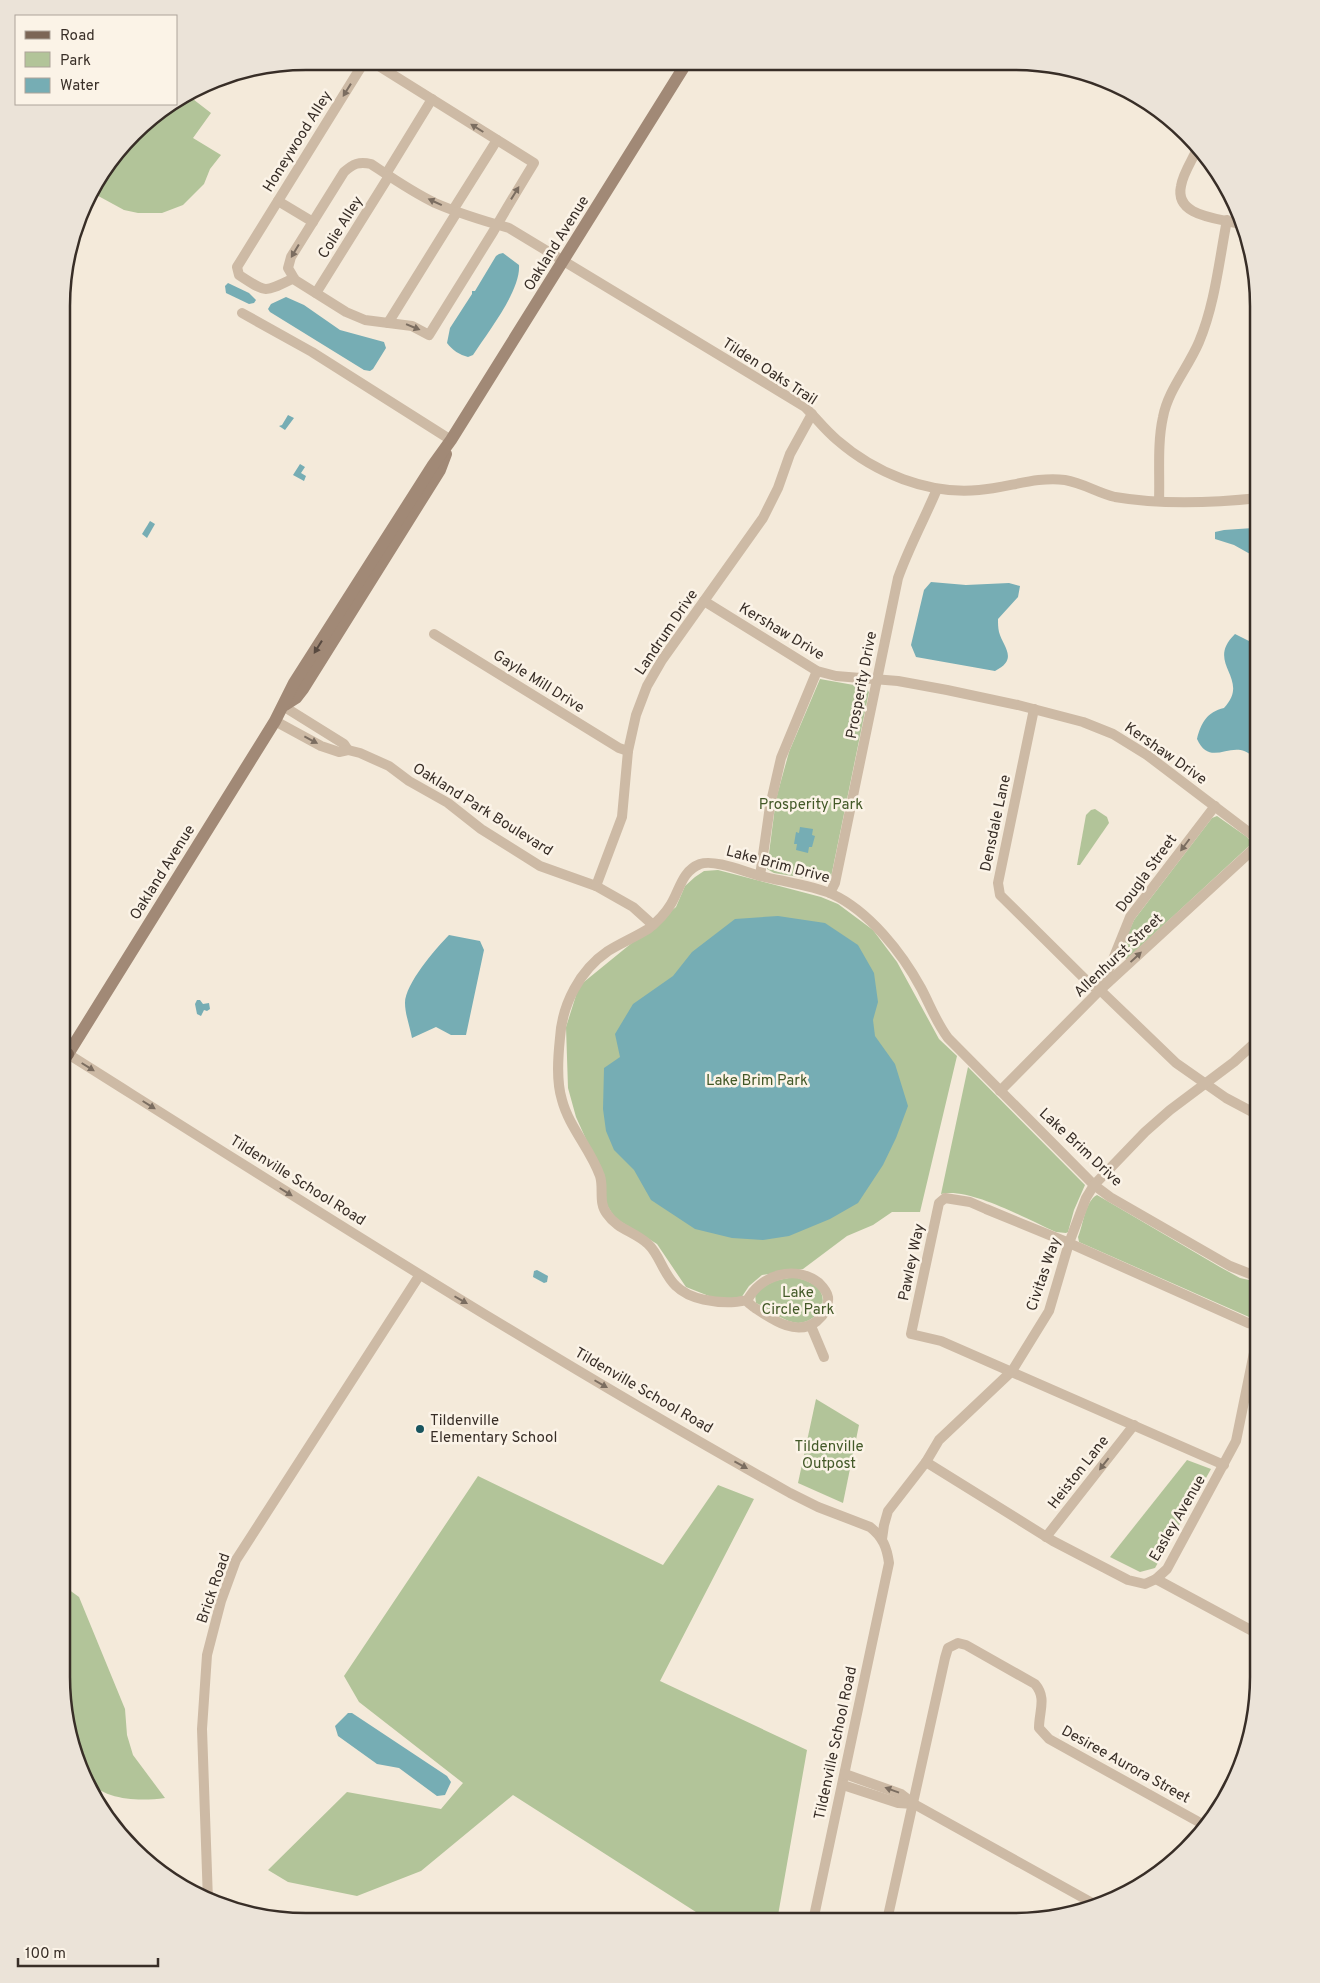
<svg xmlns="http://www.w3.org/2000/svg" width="1320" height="1983" viewBox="0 0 1320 1983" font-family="Overpass,sans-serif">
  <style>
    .green { fill: #b2c499 }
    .water { fill: #76adb4 }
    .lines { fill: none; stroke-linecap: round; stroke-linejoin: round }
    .street { stroke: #cdbaa5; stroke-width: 10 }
    .secondary { stroke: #a18976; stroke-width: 12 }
    .primary { stroke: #7c6656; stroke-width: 12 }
    .oneway { fill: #7b6d60 }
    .oneway2 { fill: #58493f }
    .poi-dot { fill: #18545e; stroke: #fbf3e7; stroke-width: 2 }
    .labels { text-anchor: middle; stroke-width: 5; stroke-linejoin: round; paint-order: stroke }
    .street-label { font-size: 15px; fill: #382e27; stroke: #fbf3e7 }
    .park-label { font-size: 15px; fill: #435928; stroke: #fbf3e7 }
    .poi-label { font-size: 15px; fill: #382e27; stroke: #fbf3e7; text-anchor: start }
    .rim { fill: none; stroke: #382e27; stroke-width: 2.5 }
  </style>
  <rect width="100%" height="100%" fill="#f4eada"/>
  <g class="green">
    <polygon points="189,96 211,113 193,138 221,155 210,169 204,184 183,205 162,213 138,213 124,210 91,192 94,184 145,122"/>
    <polygon points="820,679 865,687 869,692 830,882 774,873 767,869 776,799 789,752"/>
    <polygon points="1095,809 1107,817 1109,823 1080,865 1077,865 1086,815 1091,810"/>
    <polygon points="1217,816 1247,837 1251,842 1249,846 1127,959 1121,958 1120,952 1134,920 1212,818"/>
    <polygon points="718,870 821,897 838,904 873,930 897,962 939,1039 957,1056 920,1212 892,1212 873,1225 847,1236 803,1269 762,1275 749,1286 741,1298 714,1298 686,1287 657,1244 615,1218 603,1199 603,1177 576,1117 568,1088 566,1027 579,986 676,907 685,886 695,877 704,871"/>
    <path d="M 968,1067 L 1085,1185 L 1074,1210 L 1068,1232 L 1066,1233 L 1056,1232 C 1028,1220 970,1187 941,1194 Z"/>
    <path d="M 1097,1195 L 1220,1267 L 1240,1278 L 1258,1282 L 1258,1307 L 1254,1316 L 1249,1317 L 1079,1242 L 1078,1237 C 1083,1226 1085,1201 1097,1195 Z"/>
    <path d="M 794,1277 C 802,1279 812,1282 818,1288 C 831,1303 815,1323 798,1323 C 783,1322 770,1309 756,1303 L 755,1295 C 767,1282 776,1280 794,1277 Z"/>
    <polygon points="816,1399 859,1425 843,1503 798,1483"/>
    <polygon points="1187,1460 1211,1469 1155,1568 1140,1572 1110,1557"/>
    <polygon points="478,1476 663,1565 718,1485 754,1499 660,1681 807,1750 777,1921 710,1921 513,1795 421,1871 357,1896 288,1882 268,1870 347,1792 441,1809 463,1783 359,1702 344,1676"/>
    <path d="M 61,1584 L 79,1597 L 125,1709 L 127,1735 L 133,1755 L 165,1798 C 135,1802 97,1800 80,1771 L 61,1677 Z"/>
  </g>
  <g class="water">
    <path d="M 503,253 L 519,265 C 521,291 487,333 473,355 L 468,357 C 460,355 452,350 447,343 L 450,328 L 472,294 L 472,291 L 475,291 L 496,256 L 499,254 Z"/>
    <polygon points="228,283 249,293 256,300 254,303 249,304 226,293 225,286"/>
    <polygon points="286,297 304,305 340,330 384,342 386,348 373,369 370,371 364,370 270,312 268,309 271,304"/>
    <polygon points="288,415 294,418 285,430 279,426 282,425"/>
    <polygon points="300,464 305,467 301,473 306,476 304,481 293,475"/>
    <polygon points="150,521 155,524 147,538 142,534"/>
    <polygon points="1253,528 1259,529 1259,559 1234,545 1215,539 1215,532 1224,530"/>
    <path d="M 931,582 L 966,585 L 1009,583 L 1020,586 L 1018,597 L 998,619 C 998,623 998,628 999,632 C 1003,647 1019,659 995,671 L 916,657 L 911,645 L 924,590 Z"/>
    <path d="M 1235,634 L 1259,646 L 1259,780 L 1254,781 L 1249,774 L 1253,757 C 1233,736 1211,770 1197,739 C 1201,723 1207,712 1224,708 C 1252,678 1204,664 1235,634 Z"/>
    <polygon points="800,827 813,829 812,835 815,836 812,847 809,847 808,853 796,850 797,844 794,844 796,832 799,833"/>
    <polygon points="778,916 825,923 858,945 874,973 878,1002 873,1020 875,1036 895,1064 908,1106 896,1138 883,1165 858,1203 830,1219 789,1236 763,1240 732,1238 695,1229 651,1200 634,1170 614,1150 606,1131 603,1109 604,1068 620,1057 615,1034 633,1004 673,976 692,952 735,919"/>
    <path d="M 449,935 L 480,941 L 484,950 L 466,1035 L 451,1035 L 436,1027 L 412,1038 C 410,1027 405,1014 405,1003 C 405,984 436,948 449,935 Z"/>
    <polygon points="197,1000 200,1000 203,1004 209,1003 210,1009 207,1011 204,1010 201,1016 197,1014 195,1004"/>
    <polygon points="537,1270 548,1276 547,1282 544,1283 533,1277 534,1271"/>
    <polygon points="348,1713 352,1713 447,1776 451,1782 445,1795 437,1796 399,1768 377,1764 338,1736 335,1726"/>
  </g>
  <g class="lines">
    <g class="street">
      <path d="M 1198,147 C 1193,159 1183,173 1181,186 C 1174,218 1222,218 1243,225"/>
      <polyline points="386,174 432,99"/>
      <polyline points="278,201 313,222"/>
      <polyline points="453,210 497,140"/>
      <path d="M 294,278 C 263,293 267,293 239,275 L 237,267 L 361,67 L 374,63 L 534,163 C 520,186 506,209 493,232 L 429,335 L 412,326 L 365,320 L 346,312 L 295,280 L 288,268 L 291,257 L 344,172 C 353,164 359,161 371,164 C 392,178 412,192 435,203 C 458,213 484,221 509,228 L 805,407 C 816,418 825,430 837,440 C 875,473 928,495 979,490 C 1008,488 1036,476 1065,480 C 1083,483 1098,493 1115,497 C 1162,505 1212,503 1259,498"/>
      <polyline points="316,293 389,176"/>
      <polyline points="242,313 312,352 451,440"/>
      <polyline points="388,323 457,212"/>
      <path d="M 1159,501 C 1160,474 1157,444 1163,417 C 1168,390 1188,368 1199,342 C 1215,304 1219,261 1227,220"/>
      <polyline points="704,601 817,671 836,676 898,681 947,690 1018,705 1083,722 1113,734 1147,755 1259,840"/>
      <polyline points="434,634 619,748 628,751"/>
      <polyline points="283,706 344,744 348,750"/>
      <polyline points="1034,709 998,883 1000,895 1092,986 1100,990 1176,1063 1226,1098 1258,1115"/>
      <polyline points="275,721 321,746 339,752 348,750 360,753 389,766 409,781 448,803 481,829 540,866 596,886 633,907 653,925"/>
      <polyline points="760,876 770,806 781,758 817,671"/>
      <polyline points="596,886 622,817 628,751 636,715 647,686 662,660 763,518 778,488 790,454 812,414"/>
      <path d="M 830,893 L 835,883 L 898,578 C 909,547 925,518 937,489"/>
      <polyline points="1101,989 1130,917 1215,806"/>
      <path d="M 68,1054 C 306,1204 544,1356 790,1493 L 818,1507 L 870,1527 C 883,1537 887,1548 889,1563 L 813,1921"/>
      <polyline points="1000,1091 1100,990 1259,844"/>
      <path d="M 747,1301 C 760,1275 795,1264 819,1283 C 823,1287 827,1291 828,1297 C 829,1307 824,1315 817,1321 C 797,1337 773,1320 755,1308 C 753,1307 748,1302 746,1301 C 742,1300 739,1302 735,1302 C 716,1303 690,1300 676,1286 C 663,1274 660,1255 648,1244 C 635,1232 617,1229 607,1214 C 598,1203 604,1188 600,1176 C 591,1150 569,1127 562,1100 C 556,1081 558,1057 560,1038 C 562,1004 580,970 608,951 C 621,943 635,937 648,929 C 657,922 665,914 671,904 C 680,889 682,871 700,864 C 715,859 745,872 761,876 C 781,881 814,886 832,894 C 869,911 902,953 921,988 C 930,1005 936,1022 948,1038 L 1094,1185 L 1110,1197 L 1230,1266 L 1258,1277"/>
      <polyline points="811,1326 824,1357"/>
      <polyline points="926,1462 1053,1541 1128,1580 1145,1584 1156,1579 1167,1569 1236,1441 1258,1333"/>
      <polyline points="1224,1465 941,1341 911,1334 939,1203 945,1198 970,1202 986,1209 1069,1243 1248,1323 1258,1325"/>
      <polyline points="1046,1537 1134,1425"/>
      <polyline points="882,1539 884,1525 888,1511 926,1462 939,1440 1012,1371 1049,1311 1069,1243 1086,1198 1094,1185 1145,1132 1170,1110 1234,1062 1258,1040"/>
      <polyline points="1156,1579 1258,1634"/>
      <polyline points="845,1774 901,1794 914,1804 1096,1905"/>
      <polyline points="843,1785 898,1803 914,1804"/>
      <polyline points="208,1901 202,1729 207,1655 221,1601 236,1560 419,1276"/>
      <path d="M 890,1921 L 888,1916 L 945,1658 L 948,1648 L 958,1643 L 966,1645 L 1035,1684 C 1047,1698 1039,1711 1039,1728 L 1049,1739 L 1206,1826"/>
    </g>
    <g class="secondary">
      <polyline points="285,705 296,698 303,689 440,470 446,454"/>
      <polyline points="68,1054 275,721 294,683 433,465 451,440 687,62"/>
    </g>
    <polyline class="primary" points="62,1063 68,1054 62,1051"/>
  </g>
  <defs><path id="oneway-solid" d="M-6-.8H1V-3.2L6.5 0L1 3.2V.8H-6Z" transform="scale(1.25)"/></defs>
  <g class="oneway">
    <use href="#oneway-solid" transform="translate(347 90) rotate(122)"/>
    <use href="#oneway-solid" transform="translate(477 128) rotate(-148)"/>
    <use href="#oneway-solid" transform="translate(515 193) rotate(-58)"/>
    <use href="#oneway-solid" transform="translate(435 202) rotate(-155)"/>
    <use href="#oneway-solid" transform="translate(295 251) rotate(121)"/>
    <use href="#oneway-solid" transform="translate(413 327) rotate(22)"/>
    <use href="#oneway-solid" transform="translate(311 740) rotate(28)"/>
    <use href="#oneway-solid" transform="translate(1185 845) rotate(127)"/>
    <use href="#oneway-solid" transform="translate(1136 957) rotate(-43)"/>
    <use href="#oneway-solid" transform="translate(88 1067) rotate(32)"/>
    <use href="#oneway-solid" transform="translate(149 1105) rotate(32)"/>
    <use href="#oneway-solid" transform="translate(286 1192) rotate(32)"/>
    <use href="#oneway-solid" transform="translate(461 1300) rotate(30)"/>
    <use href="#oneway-solid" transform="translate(601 1384) rotate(30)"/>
    <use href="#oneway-solid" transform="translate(1104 1464) rotate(128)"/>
    <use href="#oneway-solid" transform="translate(741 1465) rotate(29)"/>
    <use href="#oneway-solid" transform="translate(892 1790) rotate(-160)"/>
  </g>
  <use class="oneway2" href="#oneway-solid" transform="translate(318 647) rotate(122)"/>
  <circle class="poi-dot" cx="420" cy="1429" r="5"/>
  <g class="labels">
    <g class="street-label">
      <text transform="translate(297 141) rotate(-58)" y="5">Honeywood Alley</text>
      <text transform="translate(340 227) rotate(-58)" y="5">Colie Alley</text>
      <text transform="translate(556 243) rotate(-58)" y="5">Oakland Avenue</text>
      <text transform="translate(770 371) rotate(33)" y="5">Tilden Oaks Trail</text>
      <text transform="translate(782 631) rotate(31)" y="5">Kershaw Drive</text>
      <text transform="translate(666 632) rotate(-56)" y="5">Landrum Drive</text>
      <text transform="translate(539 681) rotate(32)" y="5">Gayle Mill Drive</text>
      <text transform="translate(861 685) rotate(-79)" y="5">Prosperity Drive</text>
      <text transform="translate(1166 753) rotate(35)" y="5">Kershaw Drive</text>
      <text transform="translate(483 809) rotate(32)" y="5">Oakland Park Boulevard</text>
      <text transform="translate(995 823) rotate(-78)" y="5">Densdale Lane</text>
      <text transform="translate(778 864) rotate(15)" y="5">Lake Brim Drive</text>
      <text transform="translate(162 872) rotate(-58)" y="5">Oakland Avenue</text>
      <text transform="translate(1146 873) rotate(-54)" y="5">Dougla Street</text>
      <text transform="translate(1118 955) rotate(-43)" y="5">Allenhurst Street</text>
      <text transform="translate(1081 1147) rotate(43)" y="5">Lake Brim Drive</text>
      <text transform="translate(298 1180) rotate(32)" y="5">Tildenville School Road</text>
      <text transform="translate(911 1262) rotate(-78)" y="5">Pawley Way</text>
      <text transform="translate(1043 1274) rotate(-71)" y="5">Civitas Way</text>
      <text transform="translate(644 1390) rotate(30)" y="5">Tildenville School Road</text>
      <text transform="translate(1078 1472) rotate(-52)" y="5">Heiston Lane</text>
      <text transform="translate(1177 1518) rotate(-60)" y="5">Easley Avenue</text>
      <text transform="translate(213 1588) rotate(-71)" y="5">Brick Road</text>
      <text transform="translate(835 1743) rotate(-78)" y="5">Tildenville School Road</text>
      <text transform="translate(1126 1764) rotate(29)" y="5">Desiree Aurora Street</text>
    </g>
    <g class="park-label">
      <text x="811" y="809">Prosperity Park</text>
      <text x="757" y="1085">Lake Brim Park</text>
      <text x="798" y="1297">Lake<tspan x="798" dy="17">Circle Park</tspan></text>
      <text x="829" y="1451">Tildenville<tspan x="829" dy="17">Outpost</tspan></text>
    </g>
    <g class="poi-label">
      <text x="430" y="1425">Tildenville<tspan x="430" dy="17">Elementary School</tspan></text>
    </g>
  </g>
  <path d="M0 0H1320V1983H0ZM306 70H1014A236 236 0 0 1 1250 306V1677A236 236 0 0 1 1014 1913H306A236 236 0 0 1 70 1677V306A236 236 0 0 1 306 70Z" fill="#ebe3d8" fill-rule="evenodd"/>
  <path class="rim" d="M306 70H1014A236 236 0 0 1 1250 306V1677A236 236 0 0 1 1014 1913H306A236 236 0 0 1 70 1677V306A236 236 0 0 1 306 70Z"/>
  <rect x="15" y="15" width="162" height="90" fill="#fbf3e7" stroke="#ada49a"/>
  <rect x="25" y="31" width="25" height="8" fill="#7c6656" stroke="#ada49a"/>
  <text x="60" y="40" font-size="15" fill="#382e27">Road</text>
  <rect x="25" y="52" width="25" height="15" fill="#b2c499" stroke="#ada49a"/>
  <text x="60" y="65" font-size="15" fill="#382e27">Park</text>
  <rect x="25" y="78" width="25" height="15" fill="#76adb4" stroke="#ada49a"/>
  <text x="60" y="90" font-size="15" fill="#382e27">Water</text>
  <path d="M18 1958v8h140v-8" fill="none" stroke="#382e27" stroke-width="2.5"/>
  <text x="25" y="1958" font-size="15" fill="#382e27" stroke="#fbf3e7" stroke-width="4" paint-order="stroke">100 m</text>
</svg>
